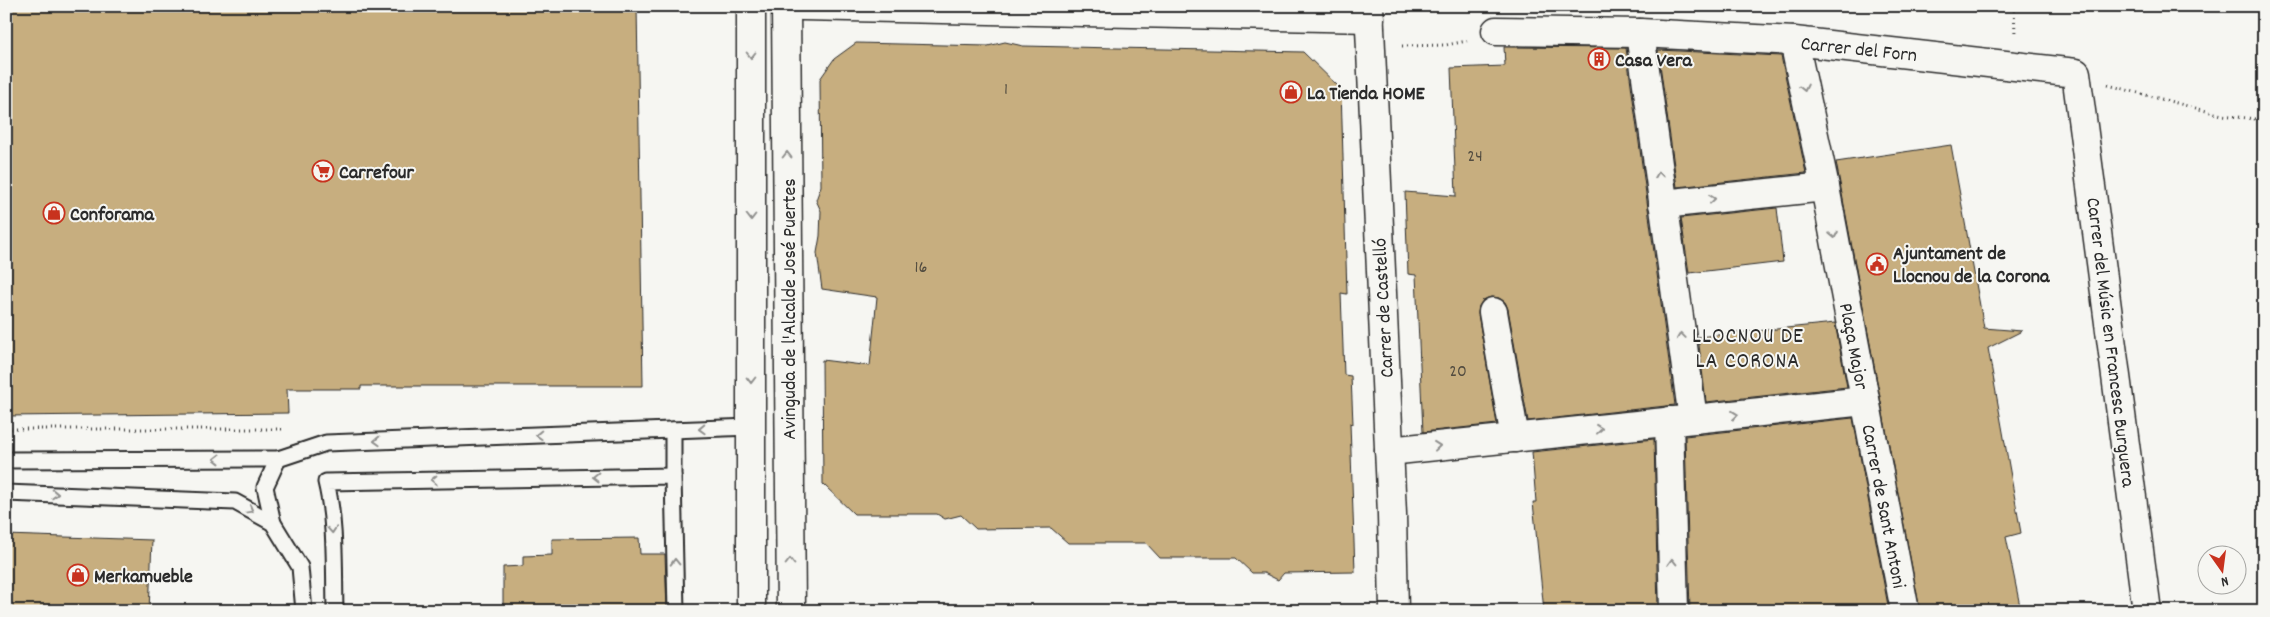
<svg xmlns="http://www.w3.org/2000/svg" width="2270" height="617" viewBox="0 0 2270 617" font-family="Dekko,sans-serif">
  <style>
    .building { fill: #c7ae7f; stroke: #2b2b2b }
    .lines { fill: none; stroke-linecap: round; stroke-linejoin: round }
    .lane-casing { stroke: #2b2b2b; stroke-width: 19 }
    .street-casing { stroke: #2b2b2b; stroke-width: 31 }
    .secondary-casing { stroke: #2b2b2b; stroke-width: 31 }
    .path { stroke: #2b2b2b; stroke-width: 3; stroke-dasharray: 1 4; stroke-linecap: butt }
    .lane { stroke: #f6f6f2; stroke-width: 15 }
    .street { stroke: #f6f6f2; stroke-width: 28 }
    .secondary { stroke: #f6f6f2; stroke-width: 28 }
    .oneway { stroke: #90908e }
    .labels { text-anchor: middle; stroke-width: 4; stroke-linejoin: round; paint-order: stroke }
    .number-label { font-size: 18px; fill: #524c40 }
    .street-label { font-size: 20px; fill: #2b2b2b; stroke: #f6f6f2 }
    .poi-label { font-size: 20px; font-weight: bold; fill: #2b2b2b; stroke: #f6f6f2; text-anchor: start }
    .quarter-label { font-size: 22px; letter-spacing: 1px; fill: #2b2b2b; stroke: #f6f6f2 }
  </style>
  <rect width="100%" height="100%" fill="#f6f6f2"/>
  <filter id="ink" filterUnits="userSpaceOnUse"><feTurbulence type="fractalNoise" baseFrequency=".02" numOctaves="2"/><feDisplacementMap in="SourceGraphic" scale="10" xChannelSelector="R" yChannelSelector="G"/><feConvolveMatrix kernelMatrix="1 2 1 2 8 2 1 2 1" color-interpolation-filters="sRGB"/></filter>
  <g filter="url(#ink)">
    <g class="building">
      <polygon points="6,6 637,6 643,386 361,386 361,389 287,389 288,413 6,416"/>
      <polygon points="1005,42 1023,46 1303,52 1341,89 1347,294 1341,293 1344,375 1351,376 1353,424 1350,423 1355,572 1284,573 1278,580 1264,573 1252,573 1236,558 1160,558 1146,543 1068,543 1051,528 976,529 961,515 945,519 937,514 854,514 823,484 822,360 870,366 877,297 822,289 817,253 820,236 821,211 816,200 821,186 820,79 834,59 856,43 988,46"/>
      <polygon points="1504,47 1626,48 1675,405 1528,421 1508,309 1505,302 1499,298 1491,297 1483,300 1479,306 1478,314 1497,424 1423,432 1416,275 1408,274 1405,192 1456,196 1451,68 1505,66"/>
      <polygon points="1658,50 1781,56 1806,173 1677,187"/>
      <polygon points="1951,145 1984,328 2022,331 1988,348 2021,533 2006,537 2021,611 1920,611 1836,162"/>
      <polygon points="1777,208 1783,262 1689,273 1681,218"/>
      <polygon points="1835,323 1847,387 1706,402 1698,337"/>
      <polygon points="1853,418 1889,611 1690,611 1685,436"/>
      <polygon points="1654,439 1658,611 1544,611 1533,502 1536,502 1532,452"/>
      <polygon points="6,535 152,540 149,611 6,611"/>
      <polygon points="639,538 640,554 665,554 667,611 503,611 503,567 523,566 523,556 552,555 552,539"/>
    </g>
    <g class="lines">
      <g class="lane-casing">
        <g id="lane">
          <polyline points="673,430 673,476"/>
          <polyline points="6,460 278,459 326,443 751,427"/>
          <polyline points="6,493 235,502 273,523 300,567 304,611"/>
          <polyline points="273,523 265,487 278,459"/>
          <path d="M 335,611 C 334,568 336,523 326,482 L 673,476 L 676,611"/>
        </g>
      </g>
      <g class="street-casing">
        <g id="street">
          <polyline points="802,6 1370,18"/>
          <polyline points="1369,6 1392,514 1394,611"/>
          <polyline points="1496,31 1640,33 1794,41 2076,73 2147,611"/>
          <polyline points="1640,33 1693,419"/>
          <polyline points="1794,41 1825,187 1905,611"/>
          <polyline points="1663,204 1825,187"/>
          <polyline points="1493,312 1515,438"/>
          <polyline points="1669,421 1674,611"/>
          <polyline points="1389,451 1865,401"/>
        </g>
      </g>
      <g class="secondary-casing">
        <g id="secondary">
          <polyline points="786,6 791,611"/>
          <polyline points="751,611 751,6"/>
        </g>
      </g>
      <g class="path">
        <polyline points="2014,6 2015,35"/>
        <polyline points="1402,46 1446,45 1467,41"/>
        <polyline points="2108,85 2222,115 2264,120"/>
        <polyline points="6,429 283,429"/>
      </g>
      <use href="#lane" class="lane"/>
      <use href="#street" class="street"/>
      <use href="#secondary" class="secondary"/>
    </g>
    <defs><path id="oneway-chevron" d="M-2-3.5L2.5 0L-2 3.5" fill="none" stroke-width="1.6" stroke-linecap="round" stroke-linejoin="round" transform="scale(1.25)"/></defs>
    <g class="oneway">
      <use href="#oneway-chevron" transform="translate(751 55) rotate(90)"/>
      <use href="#oneway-chevron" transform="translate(1804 88) rotate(78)"/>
      <use href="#oneway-chevron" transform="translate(787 155) rotate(-90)"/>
      <use href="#oneway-chevron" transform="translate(1659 175) rotate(-98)"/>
      <use href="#oneway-chevron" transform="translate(1712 199) rotate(-6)"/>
      <use href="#oneway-chevron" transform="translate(751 217) rotate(90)"/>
      <use href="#oneway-chevron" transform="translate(1834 235) rotate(79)"/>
      <use href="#oneway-chevron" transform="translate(1681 336) rotate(-98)"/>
      <use href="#oneway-chevron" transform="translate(751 380) rotate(90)"/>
      <use href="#oneway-chevron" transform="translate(1735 415) rotate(-6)"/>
      <use href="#oneway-chevron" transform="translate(702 429) rotate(178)"/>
      <use href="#oneway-chevron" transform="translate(1599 429) rotate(-6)"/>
      <use href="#oneway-chevron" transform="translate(539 435) rotate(178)"/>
      <use href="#oneway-chevron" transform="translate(377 441) rotate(178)"/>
      <use href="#oneway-chevron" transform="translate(1437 446) rotate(-6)"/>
      <use href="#oneway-chevron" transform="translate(217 459) rotate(180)"/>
      <use href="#oneway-chevron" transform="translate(596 477) rotate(179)"/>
      <use href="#oneway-chevron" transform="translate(434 480) rotate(179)"/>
      <use href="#oneway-chevron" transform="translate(55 494) rotate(2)"/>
      <use href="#oneway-chevron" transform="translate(250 510) rotate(29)"/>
      <use href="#oneway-chevron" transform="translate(332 530) rotate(86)"/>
      <use href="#oneway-chevron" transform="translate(675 562) rotate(-91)"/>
      <use href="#oneway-chevron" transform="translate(790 562) rotate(-90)"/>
      <use href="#oneway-chevron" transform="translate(1672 562) rotate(-91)"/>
    </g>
  </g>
  <defs>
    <g id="building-ring" transform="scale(1.125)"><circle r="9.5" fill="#f6f6f2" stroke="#c8321e" stroke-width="1.5"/><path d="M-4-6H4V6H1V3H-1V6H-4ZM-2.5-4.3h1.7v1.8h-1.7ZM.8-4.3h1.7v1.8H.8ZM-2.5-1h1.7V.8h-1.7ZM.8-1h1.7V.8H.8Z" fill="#c8321e"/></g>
    <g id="shop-ring" transform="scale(1.125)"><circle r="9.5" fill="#f6f6f2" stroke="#c8321e" stroke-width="1.5"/><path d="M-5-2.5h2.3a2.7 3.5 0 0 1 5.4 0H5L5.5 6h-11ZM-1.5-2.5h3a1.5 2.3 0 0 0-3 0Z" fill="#c8321e"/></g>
    <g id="supermarket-ring" transform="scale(1.125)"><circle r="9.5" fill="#f6f6f2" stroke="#c8321e" stroke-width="1.5"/><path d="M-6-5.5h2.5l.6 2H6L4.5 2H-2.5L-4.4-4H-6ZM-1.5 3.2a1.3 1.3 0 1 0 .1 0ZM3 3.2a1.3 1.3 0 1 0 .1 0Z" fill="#c8321e"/></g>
    <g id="civic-ring" transform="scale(1.125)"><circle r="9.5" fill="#f6f6f2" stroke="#c8321e" stroke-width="1.5"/><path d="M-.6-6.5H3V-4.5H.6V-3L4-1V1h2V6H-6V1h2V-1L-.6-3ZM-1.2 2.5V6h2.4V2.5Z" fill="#c8321e"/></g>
  </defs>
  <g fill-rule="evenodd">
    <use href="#building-ring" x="1599" y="59"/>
    <use href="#shop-ring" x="1291" y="92"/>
    <use href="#supermarket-ring" x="323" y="171"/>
    <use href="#shop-ring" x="54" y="213"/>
    <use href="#civic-ring" x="1877" y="264"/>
    <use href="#shop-ring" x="78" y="575"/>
  </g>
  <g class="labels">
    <g class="number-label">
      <text x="1006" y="94">1</text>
      <text x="1475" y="161">24</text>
      <text x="921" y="272">16</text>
      <text x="1458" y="376">20</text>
    </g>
    <g class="street-label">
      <text transform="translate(1859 48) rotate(6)" y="7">Carrer del Forn</text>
      <text transform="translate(1382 308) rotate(-93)" y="7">Carrer de Castelló</text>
      <text transform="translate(788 309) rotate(-90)" y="7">Avinguda de l'Alcalde José Puertes</text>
      <text transform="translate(2112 342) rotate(83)" y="7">Carrer del Músic en Francesc Burguera</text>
      <text transform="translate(1855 346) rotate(79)" y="7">Plaça Major</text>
      <text transform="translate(1885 506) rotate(79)" y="7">Carrer de Sant Antoni</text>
    </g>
    <g class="poi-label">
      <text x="1615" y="66">Casa Vera</text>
      <text x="1307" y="99">La Tienda HOME</text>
      <text x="339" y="178">Carrefour</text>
      <text x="70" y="220">Conforama</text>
      <text x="1893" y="259">Ajuntament de<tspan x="1893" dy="23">Llocnou de la Corona</tspan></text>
      <text x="94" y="582">Merkamueble</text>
    </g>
    <g class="quarter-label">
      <text x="1748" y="342">LLOCNOU DE<tspan x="1748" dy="25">LA CORONA</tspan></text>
    </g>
  </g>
  <rect width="2270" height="617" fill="none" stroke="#f6f6f2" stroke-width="25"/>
  <rect x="12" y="12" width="2245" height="592" fill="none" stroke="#2b2b2b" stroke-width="2" filter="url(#ink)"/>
  <g transform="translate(2222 570) rotate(166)"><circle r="24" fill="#f6f6f2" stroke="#a5a5a2"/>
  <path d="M0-4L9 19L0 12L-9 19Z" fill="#c8321e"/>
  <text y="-8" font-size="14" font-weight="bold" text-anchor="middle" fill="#2b2b2b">N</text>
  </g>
</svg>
